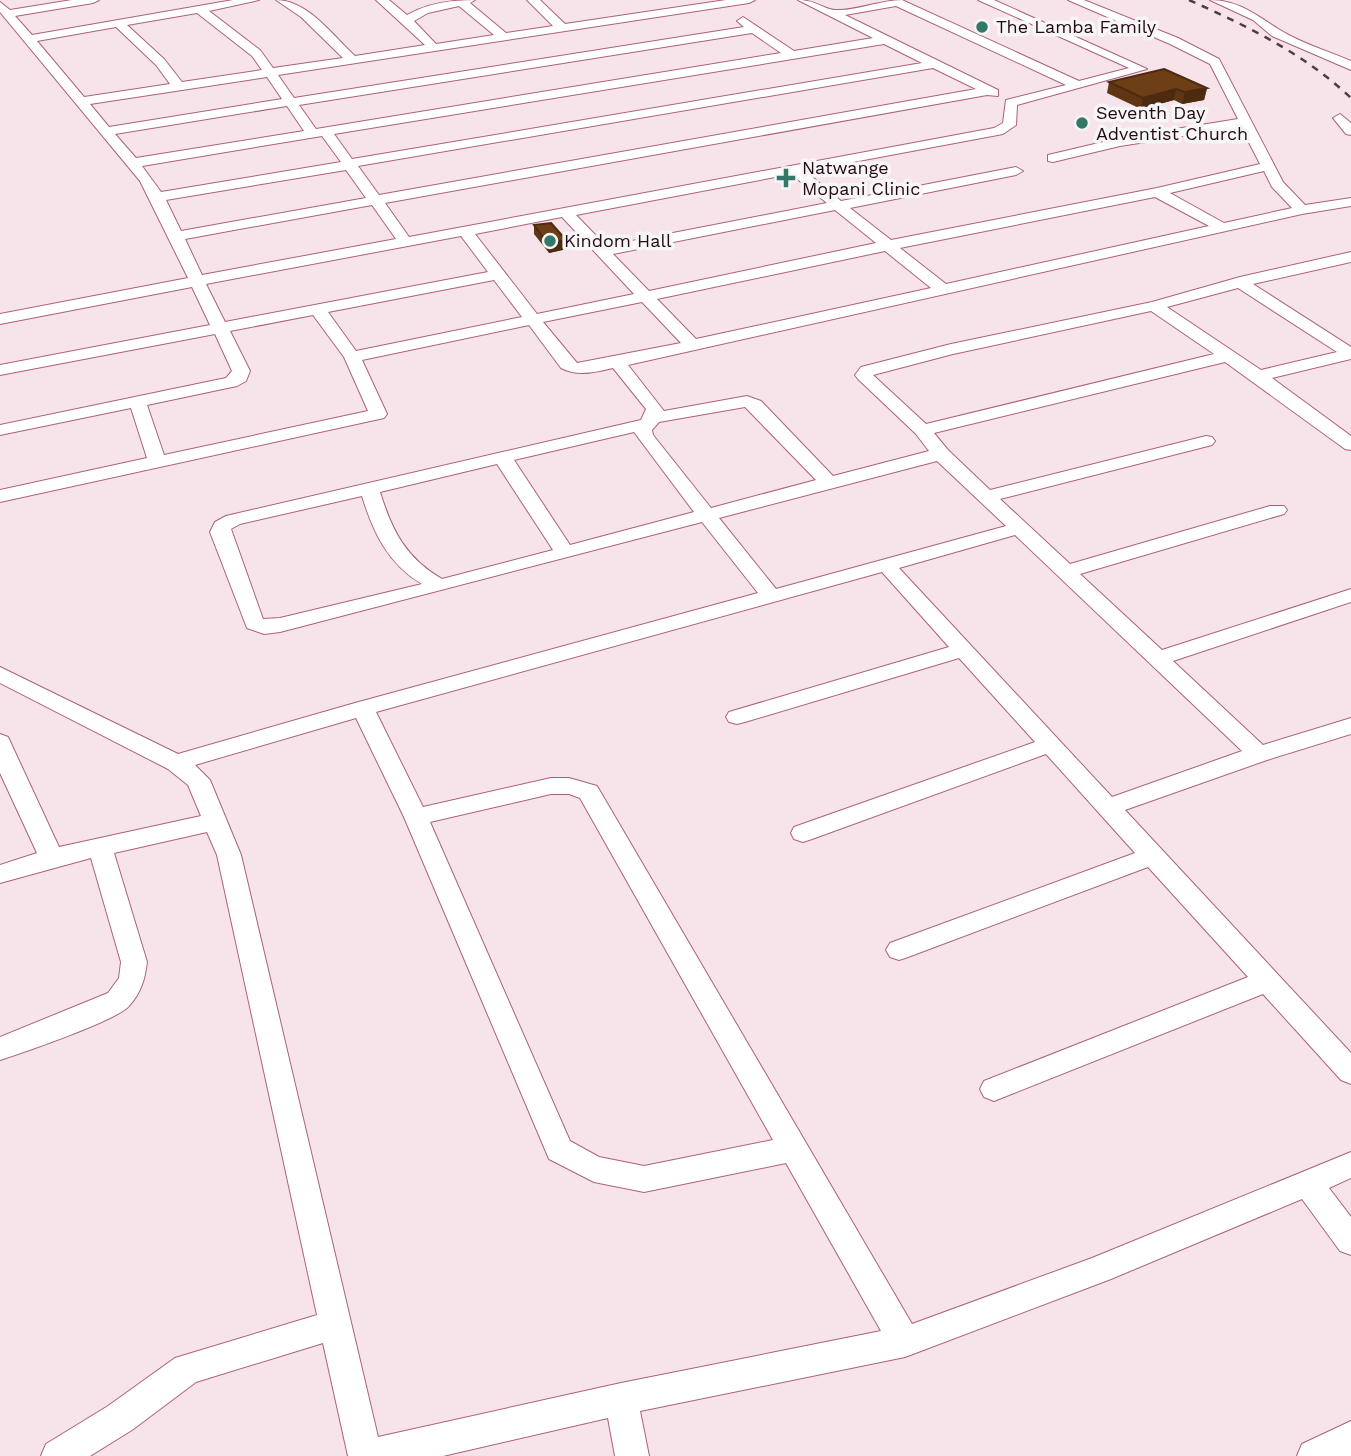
<svg xmlns="http://www.w3.org/2000/svg" width="1351" height="1456" viewBox="0 0 1351 1456" font-family="'Work Sans',sans-serif">
  <style>
    .lines { fill: none; stroke-linecap: round; stroke-linejoin: round }
    .minor-casing { stroke: #ad607e; stroke-width: 2 }
    .minor { fill: #fff; fill-rule: evenodd }
    .rail { stroke: #543944; stroke-width: 2.5; stroke-dasharray: 7 7; stroke-linecap: butt }
    .wall { fill: #5f3514 }
    .shaded-wall { fill: #4d2b10 }
    .building { fill: #6e3e17; stroke: #4d2b10; stroke-width: 2 }
    .poi-dot { fill: #357768; stroke: #f6f6f6; stroke-width: 2.5 }
    .labels { text-anchor: middle; stroke-width: 7; stroke-linejoin: round; paint-order: stroke }
    .far-poi-label { font-size: 18px; fill: #260916; stroke: #f6f6f6; text-anchor: start }
  </style>
  <rect width="100%" height="100%" fill="#f6e4ea"/>
  <g class="lines">
    <g class="minor-casing">
      <g id="minor">
        <path d="M 72,0 L 99,0 L 93,3 L 15,16 L 32,35 L 233,0 L 259,0 L 209,11 L 260,50 L 273,68 L 343,58 L 301,17 L 276,0 C 308,0 333,36 355,56 L 425,45 L 376,0 L 389,0 L 407,15 C 428,3 451,0 475,0 L 470,3 L 506,33 L 553,26 L 527,0 L 540,0 L 565,24 L 726,0 L 755,0 L 749,3 L 278,75 L 294,98 L 744,27 L 737,21 L 743,17 L 794,51 L 873,38 L 798,0 C 817,0 824,10 836,10 C 856,11 881,0 902,0 L 1079,81 L 1129,68 L 978,0 L 994,0 L 1147,69 L 1017,105 L 1016,125 L 1003,134 L 805,171 L 841,201 L 1016,167 L 1023,171 L 1016,175 L 850,208 L 891,240 L 1157,188 L 1260,164 L 1241,127 L 1120,146 L 1053,162 L 1048,161 L 1048,155 L 1120,138 L 1238,119 L 1210,64 L 1170,44 L 1068,0 L 1084,0 L 1178,38 L 1219,59 L 1283,182 L 1305,205 L 1351,198 L 1351,206 L 1302,214 L 628,365 L 664,411 L 747,396 L 761,401 L 833,476 L 929,451 L 916,434 L 858,379 L 855,375 L 861,367 L 951,344 L 1152,302 L 1240,277 L 1351,252 L 1351,262 L 1253,284 L 1351,347 L 1351,359 L 1272,378 L 1351,436 L 1351,450 L 1345,449 L 1225,362 L 934,433 L 948,450 L 990,490 L 1206,436 L 1212,437 L 1215,441 L 1212,445 L 1000,499 L 1070,564 L 1270,506 L 1284,506 L 1287,510 L 1284,514 L 1080,574 L 1162,650 L 1351,589 L 1351,602 L 1173,661 L 1263,745 L 1351,718 L 1351,734 L 1267,760 L 1125,810 L 1351,1053 L 1351,1084 L 1341,1080 L 1263,994 L 1004,1097 L 994,1101 L 984,1097 L 980,1089 L 984,1081 L 1248,977 L 1148,867 L 908,957 L 899,960 L 890,957 L 886,950 L 890,943 L 1135,853 L 1046,754 L 812,839 L 803,842 L 794,839 L 791,833 L 794,827 L 1035,742 L 959,658 L 745,722 L 737,724 L 729,722 L 726,717 L 729,712 L 949,647 L 882,572 L 376,712 L 423,807 L 551,778 L 569,778 L 597,786 L 912,1324 L 1092,1258 L 1351,1152 L 1351,1178 L 1329,1188 L 1351,1217 L 1351,1255 L 1340,1251 L 1302,1199 L 1111,1279 L 905,1357 L 640,1411 L 649,1456 L 615,1456 L 608,1418 L 443,1456 L 348,1456 L 323,1343 L 196,1382 L 132,1430 L 90,1456 L 41,1456 L 46,1444 L 108,1406 L 175,1358 L 317,1315 L 217,855 L 207,832 L 114,853 L 147,962 C 145,979 141,993 129,1006 C 118,1020 22,1053 0,1060 L 0,1037 L 108,993 L 119,978 L 121,962 L 91,858 L 0,883 L 0,865 L 37,853 L 0,773 L 0,734 L 8,737 L 59,847 L 201,816 L 188,785 L 168,769 L 0,683 L 0,667 L 178,754 L 355,703 L 758,593 L 702,522 L 280,632 L 264,634 L 247,628 L 210,532 L 215,522 L 226,516 L 641,420 L 646,409 L 613,368 C 595,372 578,377 561,368 L 529,325 L 362,360 L 387,414 L 384,418 L 0,502 L 0,490 L 147,458 L 131,408 L 0,435 L 0,425 L 226,378 L 232,371 L 215,334 L 0,375 L 0,365 L 210,325 L 192,287 L 0,324 L 0,314 L 188,278 L 140,181 L 0,12 L 0,2 L 10,10 ZM 459,6 L 494,35 L 436,44 L 414,21 L 428,13 ZM 896,6 L 1066,85 L 1006,100 L 1003,123 L 994,128 L 409,237 L 385,203 L 987,95 L 998,96 L 998,90 L 845,15 ZM 197,13 L 252,56 L 262,70 L 182,82 L 164,59 L 127,25 ZM 116,27 L 156,65 L 170,84 L 84,97 L 37,41 ZM 752,33 L 781,53 L 316,129 L 299,105 ZM 884,44 L 922,63 L 352,159 L 334,134 ZM 933,68 L 976,89 L 379,195 L 358,166 ZM 267,77 L 282,99 L 109,127 L 90,104 ZM 287,106 L 304,131 L 136,158 L 115,134 ZM 322,136 L 341,162 L 161,192 L 142,166 ZM 346,170 L 366,198 L 181,231 L 166,200 ZM 1264,171 L 1272,187 L 1292,208 L 1224,223 L 1170,193 ZM 791,174 L 827,203 L 606,246 L 576,215 ZM 1155,197 L 1209,226 L 946,284 L 900,248 ZM 372,205 L 396,239 L 202,275 L 185,239 ZM 835,210 L 876,243 L 649,291 L 613,254 ZM 562,217 L 634,294 L 537,314 L 475,234 ZM 461,236 L 488,272 L 225,322 L 206,284 ZM 885,251 L 931,288 L 696,339 L 657,299 ZM 494,280 L 522,317 L 356,351 L 328,312 ZM 1238,288 L 1337,352 L 1261,370 L 1167,307 ZM 642,302 L 681,343 L 577,363 L 543,322 ZM 1151,311 L 1214,354 L 926,424 L 873,375 L 953,354 ZM 313,315 L 344,357 L 368,411 L 164,455 L 147,405 L 237,386 L 246,381 L 250,371 L 230,331 ZM 745,407 L 816,480 L 711,508 L 653,435 L 652,430 L 659,422 ZM 634,432 L 694,512 L 570,545 L 514,460 ZM 937,461 L 1006,526 L 776,589 L 719,518 ZM 497,464 L 553,550 L 442,579 C 406,558 392,531 380,492 ZM 362,496 C 373,532 388,564 422,584 L 280,618 L 263,619 L 231,529 L 240,524 ZM 1015,535 L 1242,751 L 1112,797 L 899,568 ZM 356,718 L 404,817 L 549,1159 L 594,1182 L 644,1192 L 786,1163 L 881,1331 L 621,1383 L 378,1437 L 241,855 L 210,780 L 195,765 ZM 551,794 L 569,794 L 580,798 L 773,1140 L 644,1166 L 599,1157 L 570,1141 L 430,822 Z"/>
        <path d="M 1210,0 C 1239,0 1257,16 1280,30 C 1301,43 1328,51 1351,61 L 1351,70 L 1272,36 L 1253,20 Z"/>
        <polygon points="1340,114 1351,123 1351,135 1346,134 1333,118"/>
        <polygon points="1351,1421 1351,1456 1297,1456 1302,1444"/>
      </g>
    </g>
    <use href="#minor" class="minor"/>
    <path class="rail" d="M 1189,0 C 1247,26 1305,54 1351,98"/>
  </g>
  <g class="wall">
    <polygon points="1109,82 1207,88 1204,100 1182,104 1174,100 1141,109 1107,93"/>
    <polygon points="534,225 567,249 549,253 534,234"/>
  </g>
  <g class="shaded-wall">
    <polygon points="1207,88 1204,100 1182,104 1185,92"/>
    <polygon points="1176,89 1174,100 1141,109 1143,98"/>
    <polygon points="566,240 567,249 549,253 548,244"/>
  </g>
  <g class="building">
    <polygon points="1164,69 1207,88 1185,92 1176,89 1143,98 1109,82"/>
    <polygon points="551,223 566,240 548,244 534,225"/>
  </g>
  <g class="poi-dot">
    <circle cx="982" cy="27" r="7"/>
    <circle cx="1082" cy="123" r="7"/>
    <path d="M782.5 167.5h7v7h7v7h-7v7h-7v-7h-7v-7h7z"/>
    <circle cx="550" cy="241" r="7"/>
  </g>
  <g class="labels">
    <g class="far-poi-label">
      <text x="996" y="33">The Lamba Family</text>
      <text x="1096" y="119">Seventh Day<tspan x="1096" dy="21">Adventist Church</tspan></text>
      <text x="802" y="174">Natwange<tspan x="802" dy="21">Mopani Clinic</tspan></text>
      <text x="564" y="247">Kindom Hall</text>
    </g>
  </g>
</svg>
